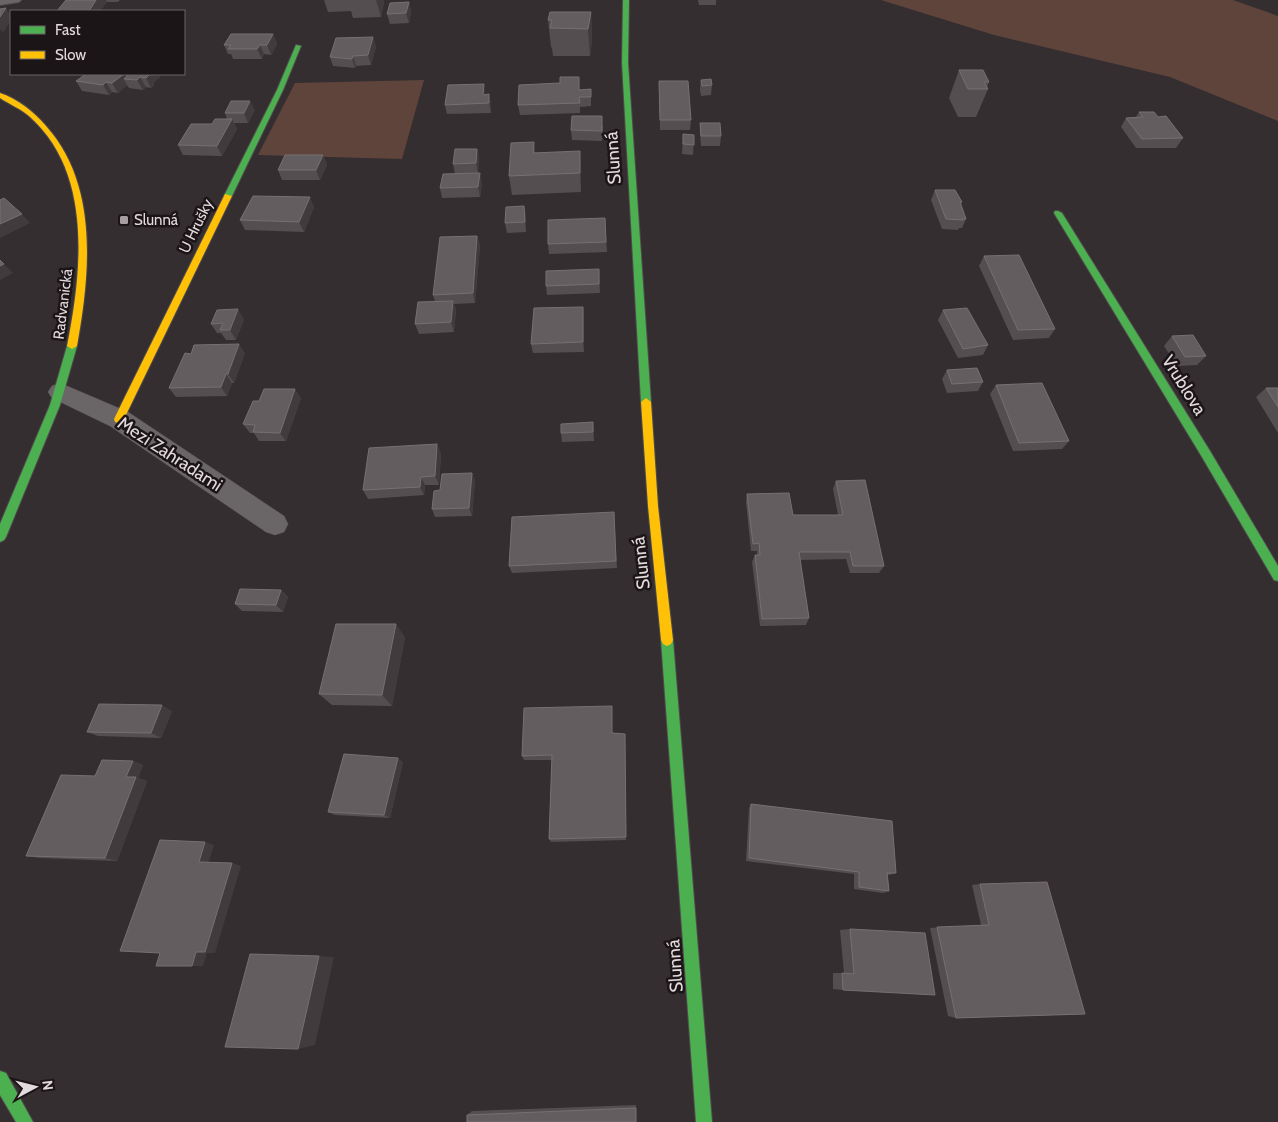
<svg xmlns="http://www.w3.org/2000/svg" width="1278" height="1122" viewBox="0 0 1278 1122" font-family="Cabin,sans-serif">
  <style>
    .green { fill: #5f443c }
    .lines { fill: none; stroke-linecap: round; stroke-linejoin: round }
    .lane-casing { stroke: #504a4d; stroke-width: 2 }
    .street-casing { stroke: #504a4d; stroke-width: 1 }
    .fast-casing { stroke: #504a4d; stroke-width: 2 }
    .slow-casing { stroke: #504a4d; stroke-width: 2 }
    .lane { fill: #6a6667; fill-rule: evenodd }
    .street { fill: #6a6667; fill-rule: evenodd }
    .fast { fill: #4caf50; fill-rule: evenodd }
    .slow { fill: #ffc107; fill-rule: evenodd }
    .wall { fill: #544e51 }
    .shaded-wall { fill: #413b3d }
    .building { fill: #635d60; stroke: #777073 }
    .poi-dot { fill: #a69ea0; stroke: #1b1517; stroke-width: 2 }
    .labels { text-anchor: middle; stroke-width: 5; stroke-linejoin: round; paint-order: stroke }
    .far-poi-label { font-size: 15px; fill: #e3dadd; stroke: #1b1517; text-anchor: start }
    .far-street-label { font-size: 15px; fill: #e3dadd; stroke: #1b1517 }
    .street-label { font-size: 18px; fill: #e3dadd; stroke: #1b1517 }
  </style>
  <rect width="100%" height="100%" fill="#352e30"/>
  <g class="green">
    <polygon points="881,0 1233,0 1278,16 1278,121 1170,77 994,35"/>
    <polygon points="424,80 402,159 258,155 295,83"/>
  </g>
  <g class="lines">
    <g class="lane-casing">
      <polygon id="lane" points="0,0 21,0 19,2 0,5"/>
    </g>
    <g class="street-casing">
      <polygon id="street" points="60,383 128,412 284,516 288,524 284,532 275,535 266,532 110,426 52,398 48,392 52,386"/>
    </g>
    <g class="fast-casing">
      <g id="fast">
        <polygon points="623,0 629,0 628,63 651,402 646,406 641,402 622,63"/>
        <polygon points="296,45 301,46 283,90 232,196 225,198 224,196 277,90"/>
        <polygon points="1055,211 1058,211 1062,213 1210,451 1278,566 1278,581 1274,580 1202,457 1054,213"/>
        <polygon points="72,343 77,346 60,405 6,537 4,540 0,542 0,524 50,405 67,346"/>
        <polygon points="667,634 671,636 673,640 712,1122 696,1122 661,640 663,636"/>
        <polygon points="0,1071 6,1073 33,1122 16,1122 0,1095"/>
      </g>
    </g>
    <g class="slow-casing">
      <g id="slow">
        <path d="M 0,93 C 18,99 34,112 46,126 C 99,185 90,274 77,346 L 72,349 L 67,346 C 82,271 93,172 29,116 C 21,109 9,104 0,98 Z"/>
        <polygon points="225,194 232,196 124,419 119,423 115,422 114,419"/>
        <polygon points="646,398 651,402 658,506 673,640 671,644 667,646 663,644 661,640 648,506 641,402"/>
      </g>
    </g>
    <use href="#lane" class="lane"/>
    <use href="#street" class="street"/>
    <use href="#fast" class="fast"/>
    <use href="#slow" class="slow"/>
  </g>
  <g class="wall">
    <polygon points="66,0 120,0 118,2 107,2 100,11 57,11"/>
    <polygon points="324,0 376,0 384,2 381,17 353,18 351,11 328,12"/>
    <polygon points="698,0 716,0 716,5 699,5"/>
    <polygon points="409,2 411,12 409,23 390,24 387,14"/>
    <polygon points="591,12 592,40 590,56 553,56 552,48 551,47 548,20"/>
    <polygon points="273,34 277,44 271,55 264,54 262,59 233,59 231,54 228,54 224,45"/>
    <polygon points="373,37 376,47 371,65 356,66 355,68 333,66 330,57"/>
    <polygon points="959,70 989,82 987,87 988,89 976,117 958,117 949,98"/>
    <polygon points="139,74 158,74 160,77 153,83 154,85 151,88 146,87 143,90 129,88 127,85 118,93 112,92 109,95 82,91 76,81"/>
    <polygon points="701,80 712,85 711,95 701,96 700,89"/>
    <polygon points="659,81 691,120 690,130 660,130"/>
    <polygon points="560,83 579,90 591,89 591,106 580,107 580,113 520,115 518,105"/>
    <polygon points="485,94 491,104 491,113 447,114 445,105"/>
    <polygon points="255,110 248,123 234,123 237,129 222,156 183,155 178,145 212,124 227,119 225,113"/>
    <polygon points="1139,112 1158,117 1183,138 1176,148 1136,148 1121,127 1126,118 1136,117"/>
    <polygon points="700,123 721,136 720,146 701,146 700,133"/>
    <polygon points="603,126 602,141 572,140 571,130"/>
    <polygon points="683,134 694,135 693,155 682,154"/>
    <polygon points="534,142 535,153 581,170 581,192 512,195 509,176"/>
    <polygon points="477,149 479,158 478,173 455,174 453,164"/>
    <polygon points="323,155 327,165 320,180 282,180 278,170"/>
    <polygon points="482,183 480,197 442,198 440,188"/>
    <polygon points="935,190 962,202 961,204 966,219 962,228 959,228 958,230 942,229 931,200"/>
    <polygon points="524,206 526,216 526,232 507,233 505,223"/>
    <polygon points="314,207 304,232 245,230 240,220"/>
    <polygon points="605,218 607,252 549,254 548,244"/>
    <polygon points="477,236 480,245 475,303 454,304 456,310 454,332 419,334 415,324 435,302 433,295"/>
    <polygon points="984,256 1055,329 1049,338 1013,340 979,266"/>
    <polygon points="599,269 600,293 547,295 546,286"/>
    <polygon points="583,307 584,316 584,352 533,353 531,344"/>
    <polygon points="943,310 988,345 983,355 958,358 938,320"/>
    <polygon points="244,319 236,340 226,340 221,333 217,333 211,324"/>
    <polygon points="1172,336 1206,356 1197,365 1177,366 1164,346"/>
    <polygon points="245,353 234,383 232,383 227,396 176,397 169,388"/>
    <polygon points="947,370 983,382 978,391 947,393 942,379"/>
    <polygon points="996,385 1069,441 1062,449 1013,451 990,394"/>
    <polygon points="1266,388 1278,388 1278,433 1256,397"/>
    <polygon points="301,398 286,441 259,441 254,433 250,433 243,424"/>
    <polygon points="593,422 594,441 562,442 561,433"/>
    <polygon points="441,453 439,485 425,485 424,495 368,499 363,490"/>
    <polygon points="472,473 475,481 472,516 435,517 432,509 440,490"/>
    <polygon points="836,481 884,566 879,573 850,573 846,559 800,560 809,618 806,625 760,626 752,562 755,555 757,555 757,551 751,551 746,502 747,494 793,515 838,515 833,489"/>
    <polygon points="614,512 617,568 512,573 509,566"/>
    <polygon points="281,590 288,597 283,612 242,611 235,604"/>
    <polygon points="405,637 392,706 332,705 319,694"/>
    <polygon points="612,706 612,733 625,734 626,840 551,842 549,839 552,760 524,760 522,756"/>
    <polygon points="172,711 161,738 98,736 87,732"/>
    <polygon points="133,761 143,765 138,778 147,781 117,861 40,858 26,856 95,776"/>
    <polygon points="403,762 390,818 335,815 328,812"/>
    <polygon points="751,804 896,873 890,875 888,875 889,891 883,893 854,889 854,874 746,861 749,808"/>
    <polygon points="980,884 1085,1014 956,1018 948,1016 930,928 981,925 972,885"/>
    <polygon points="850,929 925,933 843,990 833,989 833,973 844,973 840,930"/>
    <polygon points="636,1105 636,1122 467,1115 472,1111"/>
  </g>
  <g class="shaded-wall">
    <polygon points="96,0 106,0 107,2 100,11 89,11"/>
    <polygon points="376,0 384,0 384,2 381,17"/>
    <polygon points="409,2 411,12 409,23 406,13"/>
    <polygon points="6,8 11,16 11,20 3,33 0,29 0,17"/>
    <polygon points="591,12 592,40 590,56 588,29"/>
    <polygon points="273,34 277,44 271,55 267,45"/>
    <polygon points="373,37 376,47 371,65 368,55"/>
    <polygon points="260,45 264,54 262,59 257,49"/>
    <polygon points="353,56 356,66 355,68 352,59"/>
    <polygon points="124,74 133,74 124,79 127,85 118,93 112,83"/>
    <polygon points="148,74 158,74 160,77 153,83 154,85 151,88 146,78 149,75"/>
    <polygon points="140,77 146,87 143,90 137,80"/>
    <polygon points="106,82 112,92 109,95 103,85"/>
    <polygon points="484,84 485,94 484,104 483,95"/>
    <polygon points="489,94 491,104 491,113 489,103"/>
    <polygon points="250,101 255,110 248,123 244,113"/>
    <polygon points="232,119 237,129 222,156 217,146"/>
    <polygon points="477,149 479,158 478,173 476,163"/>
    <polygon points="580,151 581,170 581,192 580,173"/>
    <polygon points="323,155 327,165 320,180 316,170"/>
    <polygon points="480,173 482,183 480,197 478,187"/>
    <polygon points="310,197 314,207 304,232 299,222"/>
    <polygon points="524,206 526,216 526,232 525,222"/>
    <polygon points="22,214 30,223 0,238 0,224"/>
    <polygon points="477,236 480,245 475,303 473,293"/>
    <polygon points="4,264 13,273 0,280 0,266"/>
    <polygon points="453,301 456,310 454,332 451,322"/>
    <polygon points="583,307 584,316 584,352 583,342"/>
    <polygon points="238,309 244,319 236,340 230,330"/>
    <polygon points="239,344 245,353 234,383 228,374"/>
    <polygon points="226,374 232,383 227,396 221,387"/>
    <polygon points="295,389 301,398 286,441 280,433"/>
    <polygon points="437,444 441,453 439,485 435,476"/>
    <polygon points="472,473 475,481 472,516 469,508"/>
    <polygon points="421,477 425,485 424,495 420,487"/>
    <polygon points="281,590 288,597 283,612 276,605"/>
    <polygon points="396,624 405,637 392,706 382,695"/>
    <polygon points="162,705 172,711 161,738 151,733"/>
    <polygon points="398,758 403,762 390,818 384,815"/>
    <polygon points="133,761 143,765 138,778 147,781 117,861 105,858 126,777"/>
    <polygon points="205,842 214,845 208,864 199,862"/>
    <polygon points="232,863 241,866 215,953 207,953 203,966 192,966 196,952"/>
    <polygon points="319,956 334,957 315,1045 298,1049"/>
  </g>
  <g class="building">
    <polygon points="66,0 96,0 89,11 57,11"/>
    <polygon points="409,2 406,13 387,14 390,3"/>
    <polygon points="6,8 0,17 0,9"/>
    <polygon points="550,12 591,12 588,29 550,28 552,20 548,20"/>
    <polygon points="231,34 273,34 267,45 260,45 257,49 228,49 231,45 224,45"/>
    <polygon points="373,37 368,55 353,56 352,59 330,57 336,38"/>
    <polygon points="959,70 983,70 989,82 984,82 988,89 968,89"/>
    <polygon points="86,74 124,74 112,83 106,82 103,85 76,81"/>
    <polygon points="129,74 136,74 149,75 146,78 140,77 137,80 124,79"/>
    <polygon points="560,77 579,77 579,90 591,89 591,97 579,97 580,103 518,105 519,85 560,83"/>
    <polygon points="711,79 712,85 702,86 701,80"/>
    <polygon points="659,81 688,81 691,120 660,120"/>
    <polygon points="484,84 483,95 489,94 489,103 445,105 448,85"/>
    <polygon points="231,101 250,101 244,113 225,113"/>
    <polygon points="1139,112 1154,112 1158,117 1166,116 1183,138 1142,139 1126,118 1143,117"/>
    <polygon points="572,116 602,116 602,131 571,130"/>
    <polygon points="215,119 232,119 217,146 178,145 191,124 212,124"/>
    <polygon points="700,123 720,123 721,136 701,136"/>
    <polygon points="683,134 694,135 694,145 683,144"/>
    <polygon points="534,142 533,153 580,151 580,173 509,176 511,143"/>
    <polygon points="455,149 477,149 476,163 453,164"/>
    <polygon points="285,155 323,155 316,170 278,170"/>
    <polygon points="480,173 478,187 440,188 443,174"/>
    <polygon points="935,190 955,190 962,202 960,202 966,219 962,219 963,220 946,219"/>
    <polygon points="253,196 310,197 299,222 240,220"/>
    <polygon points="4,198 22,214 0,224 0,200"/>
    <polygon points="524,206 525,222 505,223 506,207"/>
    <polygon points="605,218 606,242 548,244 548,220"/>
    <polygon points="477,236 473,293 433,295 440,237"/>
    <polygon points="1019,255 1055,329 1018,330 984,256"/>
    <polygon points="0,260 4,264 0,266"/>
    <polygon points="599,269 599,284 546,286 546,271"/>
    <polygon points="453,301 451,322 415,324 418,302"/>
    <polygon points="583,307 583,342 531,344 534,308"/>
    <polygon points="967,308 988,345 963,349 943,310"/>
    <polygon points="238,309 230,330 220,330 223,323 211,324 217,310"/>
    <polygon points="1193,335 1206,356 1185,357 1172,336"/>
    <polygon points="239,344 228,374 226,374 221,387 169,388 185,353 191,354 194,345"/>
    <polygon points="977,368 983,382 952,384 947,370"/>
    <polygon points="1042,383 1069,441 1019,443 996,385"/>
    <polygon points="1266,388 1278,388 1278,407"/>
    <polygon points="264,389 295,389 280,433 253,432 255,425 243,424 253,401 259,401"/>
    <polygon points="593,422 593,432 561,433 561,424"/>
    <polygon points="437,444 435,476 421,477 420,487 363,490 369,448"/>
    <polygon points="472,473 469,508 432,509 434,491 440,490 442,474"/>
    <polygon points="865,480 884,566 853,566 850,552 799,552 809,618 762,619 755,555 760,555 759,543 753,544 747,494 789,493 793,515 843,515 836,481"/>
    <polygon points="614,512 616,561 509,566 512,517"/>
    <polygon points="240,589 281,590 276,605 235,604"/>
    <polygon points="336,624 396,624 382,695 319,694"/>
    <polygon points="99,704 162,705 151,733 87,732"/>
    <polygon points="612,706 612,733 625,734 626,837 549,839 552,755 522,756 524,708"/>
    <polygon points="344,754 398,758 384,815 328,812"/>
    <polygon points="102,760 133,761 126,777 136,777 105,858 26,856 61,775 95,776"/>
    <polygon points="751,804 892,821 896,873 887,873 889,891 859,887 859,872 749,858"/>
    <polygon points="160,840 205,842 199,862 232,863 205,952 196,952 192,966 156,966 160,953 120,951"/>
    <polygon points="1047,882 1085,1014 956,1018 937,927 989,925 980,884"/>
    <polygon points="850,929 925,933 935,995 843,990 842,973 854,974"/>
    <polygon points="250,954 319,956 298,1049 225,1047"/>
    <polygon points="636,1108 636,1122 467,1122 467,1115"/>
  </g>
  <rect class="poi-dot" x="119" y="215" width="10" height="10" rx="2.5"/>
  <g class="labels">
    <g class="far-poi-label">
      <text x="134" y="225">Slunná</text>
    </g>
    <g class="far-street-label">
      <text transform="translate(196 226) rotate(-64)" y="5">U Hrušky</text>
      <text transform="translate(63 304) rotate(-83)" y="5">Radvanická</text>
    </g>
    <g class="street-label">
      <text transform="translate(613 158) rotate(-94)" y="6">Slunná</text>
      <text transform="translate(1184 385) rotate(58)" y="6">Vrublova</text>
      <text transform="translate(170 454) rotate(33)" y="6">Mezi Zahradami</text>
      <text transform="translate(641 563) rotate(-96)" y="6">Slunná</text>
      <text transform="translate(675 966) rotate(-94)" y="6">Slunná</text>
    </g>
  </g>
  <rect x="10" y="10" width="175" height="65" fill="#1b1517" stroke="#6b6466"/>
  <rect x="20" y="26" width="25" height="8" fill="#4caf50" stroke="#6b6466"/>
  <text x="55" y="35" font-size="15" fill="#e3dadd">Fast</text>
  <rect x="20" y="51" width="25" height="8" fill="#ffc107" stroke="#6b6466"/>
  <text x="55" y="60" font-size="15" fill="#e3dadd">Slow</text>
  <g transform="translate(35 1087) rotate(83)" stroke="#1b1517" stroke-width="4" paint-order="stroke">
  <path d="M0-4L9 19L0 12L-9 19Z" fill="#e3dadd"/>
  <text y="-8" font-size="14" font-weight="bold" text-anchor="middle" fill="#e3dadd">N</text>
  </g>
</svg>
